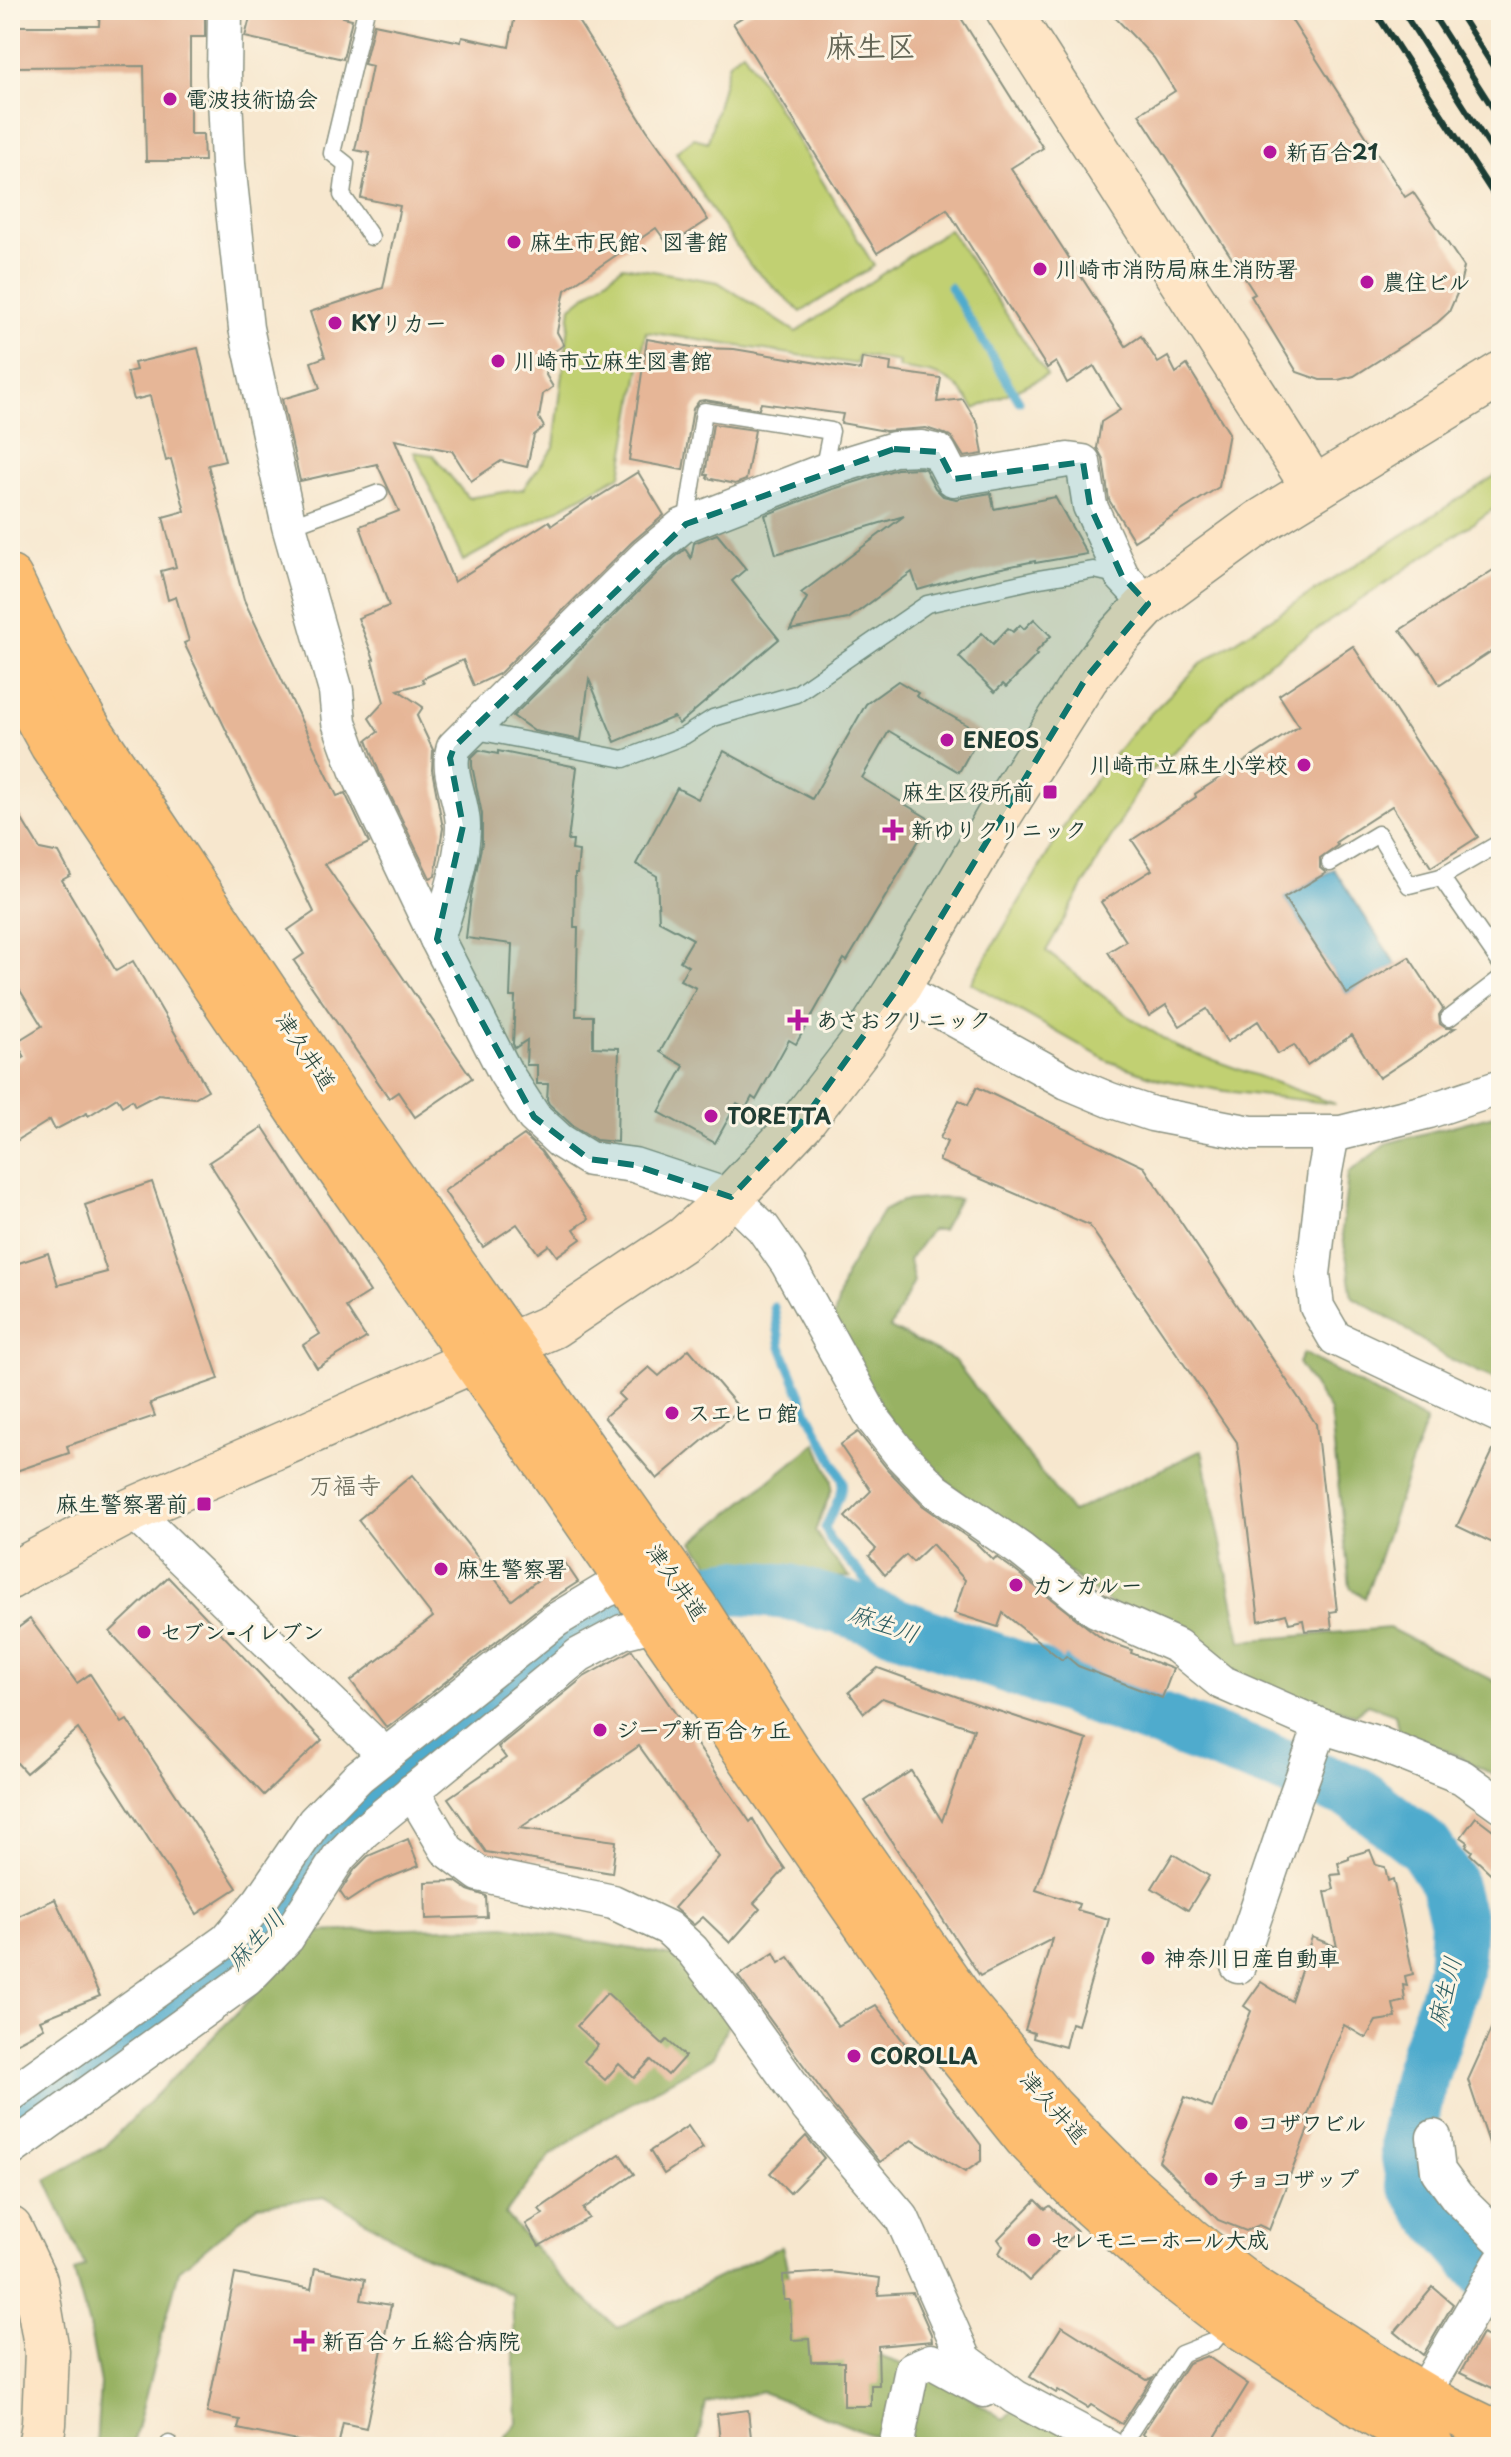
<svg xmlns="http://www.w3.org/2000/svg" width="1511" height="2457" viewBox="0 0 1511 2457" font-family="'Playpen Sans','Klee One',sans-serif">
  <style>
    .green { fill: #c1d072; stroke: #708653; stroke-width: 2 }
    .forest { fill: #98b264; stroke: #5c784c; stroke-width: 2 }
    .water { fill: #4fabcd; stroke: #377480; stroke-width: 2 }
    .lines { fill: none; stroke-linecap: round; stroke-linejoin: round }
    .stream { stroke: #4fabcd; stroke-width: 9 }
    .river { stroke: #4fabcd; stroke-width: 56 }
    .building { fill: #e6b697 }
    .lane-casing { stroke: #8b9281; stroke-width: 19 }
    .street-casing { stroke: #8b9281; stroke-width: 37 }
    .secondary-casing { stroke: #8b9281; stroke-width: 47 }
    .primary-casing { stroke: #8b9281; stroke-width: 47 }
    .lane { stroke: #fff; stroke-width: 16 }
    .street { stroke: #fff; stroke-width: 34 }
    .secondary { stroke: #fee5c5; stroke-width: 44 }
    .primary { stroke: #fdbd6f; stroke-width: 44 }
    .rail { stroke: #1f3d34; stroke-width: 6 }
    .marked { fill: #0f766e; fill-opacity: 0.2; stroke: #0f766e; stroke-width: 6; stroke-dasharray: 16 10; stroke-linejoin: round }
    .poi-dot { fill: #b5179e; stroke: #fcf5e5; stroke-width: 3 }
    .labels { text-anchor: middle; stroke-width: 6; stroke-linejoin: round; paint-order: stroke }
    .poi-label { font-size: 22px; font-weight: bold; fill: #1f3d34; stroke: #fcf5e5; text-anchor: start }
    .street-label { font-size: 22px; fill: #1f3d34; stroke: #fcf5e5 }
    .neighbourhood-label { font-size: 24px; fill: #656757; stroke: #fcf5e5 }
    .water-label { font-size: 24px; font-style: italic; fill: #2d5e62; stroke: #fcf5e5 }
    .district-label { font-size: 30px; font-weight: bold; fill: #656757; stroke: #fcf5e5 }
  </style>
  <rect width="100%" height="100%" fill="#fcf5e5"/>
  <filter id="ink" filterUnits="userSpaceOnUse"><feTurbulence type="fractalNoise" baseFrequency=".0125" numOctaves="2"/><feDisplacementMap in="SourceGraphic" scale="16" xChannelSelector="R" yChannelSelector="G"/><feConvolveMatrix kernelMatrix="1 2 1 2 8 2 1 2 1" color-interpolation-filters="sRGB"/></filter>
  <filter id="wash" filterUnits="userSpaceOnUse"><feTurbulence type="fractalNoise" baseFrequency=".006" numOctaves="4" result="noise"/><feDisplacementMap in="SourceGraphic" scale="32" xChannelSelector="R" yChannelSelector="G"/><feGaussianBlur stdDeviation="1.8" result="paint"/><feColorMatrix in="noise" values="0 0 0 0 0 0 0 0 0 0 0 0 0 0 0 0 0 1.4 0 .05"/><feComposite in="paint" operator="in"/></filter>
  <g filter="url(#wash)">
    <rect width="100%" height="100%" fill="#f7e7ce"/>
    <g class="green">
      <polygon points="743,51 874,266 801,312 750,265 717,218 676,152 694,138 708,142 729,62"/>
      <path d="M 949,229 L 1047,375 L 975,409 C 950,372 939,375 898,368 L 899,362 L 859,355 L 856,364 L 646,332 L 621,475 L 463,561 L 414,452 L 433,455 L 468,498 L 523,489 L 554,447 L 571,307 L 623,266 L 718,282 L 796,332 Z"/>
      <polygon points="1501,472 1501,504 1246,678 1185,742 1148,773 1046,951 1131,1018 1177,1047 1335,1104 1225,1091 1159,1079 1108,1061 971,983 1078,803 1132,732 1203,662"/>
    </g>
    <g class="forest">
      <polygon points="1501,1113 1501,1382 1445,1357 1399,1324 1353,1297 1342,1230 1348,1173 1388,1143"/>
      <polygon points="938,1198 959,1199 942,1230 931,1230 909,1260 914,1282 890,1328 954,1360 1072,1512 1202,1450 1241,1641 1389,1628 1501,1684 1501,1779 1458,1756 1398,1730 1395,1714 1367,1704 1356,1715 1336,1708 1333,1717 1229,1670 1122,1612 913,1457 831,1327 846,1273 883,1211 902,1201"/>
      <polygon points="1303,1353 1426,1421 1365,1598 1350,1587 1330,1411 1298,1363"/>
      <polygon points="816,1443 832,1481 832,1489 815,1531 831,1556 850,1577 828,1578 772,1566 710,1564 693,1542"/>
      <polygon points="505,1926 683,1958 730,2020 713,2057 601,2120 550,2156 505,2214 556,2272 617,2328 782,2246 802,2329 941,2378 1003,2419 1017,2409 1094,2447 902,2447 762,2392 706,2403 697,2447 497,2447 517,2423 512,2295 412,2249 326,2197 258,2205 179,2270 132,2447 96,2447 100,2384 89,2326 74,2272 85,2266 46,2180 106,2146 316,1932"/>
    </g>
    <polygon class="water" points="1334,869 1396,965 1347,994 1284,898"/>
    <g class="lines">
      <g class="stream">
        <polyline points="950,287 1019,401"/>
        <polyline points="774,1307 781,1347 808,1412 843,1481 841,1493 825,1528 830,1540 864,1578 901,1627"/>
      </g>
      <polyline class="river" points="10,2124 230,1970 282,1918 304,1885 325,1841 363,1800 599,1623 655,1598 735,1587 789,1592 849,1609 1063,1685 1357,1794 1425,1847 1447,1880 1458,1921 1455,1972 1421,2075 1409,2127 1408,2152 1413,2178 1427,2202 1501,2288"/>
    </g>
    <g id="blocks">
      <g class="building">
        <polygon points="100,10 205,10 205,37 190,37 190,134 203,134 204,161 146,161 144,66 12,67 12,26 99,26"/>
        <polygon points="252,10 345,10 343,17 352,19 343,59 245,37"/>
        <polygon points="516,10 571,10 647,130 681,177 708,220 669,246 656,228 565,290 557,332 564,345 550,354 546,375 553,387 543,394 539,418 544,427 534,435 527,467 501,461 471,481 452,451 395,440 454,582 549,521 552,525 592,498 593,500 638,472 664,515 632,542 499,674 474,686 463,660 422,679 424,683 398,690 423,707 417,716 433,750 432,770 443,828 435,876 430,878 380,774 367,740 378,732 369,718 384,702 372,660 374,659 358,618 389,606 360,526 399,511 377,464 300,481 282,399 320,388 311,362 325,357 310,312 383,288 400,206 361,198 370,153 355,150 372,66 364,64 374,24 461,42 462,37 509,47"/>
        <polygon points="754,10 956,10 1043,148 1011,168 1126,346 1141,336 1158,363 1168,357 1176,373 1187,365 1229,433 1219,487 1134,541 1109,500 1103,459 1097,448 1101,422 1120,410 1094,366 1067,383 1056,362 1047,368 947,209 877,253 733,23"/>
        <polygon points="1108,10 1285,10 1405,197 1413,192 1464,267 1459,289 1449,312 1437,323 1354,376 1338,380 1320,380 1297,372 1251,296 1255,294 1139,114 1175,91 1154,58"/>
        <polygon points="647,339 698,348 734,349 860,370 862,358 891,363 890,371 941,378 937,402 963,399 978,424 983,454 964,457 951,436 926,428 885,431 841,423 843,414 761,403 759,409 705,400 699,401 693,409 683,470 629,460"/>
        <polygon points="198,348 225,461 208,465 244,600 337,796 345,793 369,843 325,864 472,1078 415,1117 398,1092 389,1098 294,961 304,954 288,930 314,912 184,643 189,641 176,597 168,600 161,571 176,567 163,517 185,511 171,459 166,461 150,396 134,400 127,372 136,370 134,363"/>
        <polygon points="713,424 755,430 746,480 735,484 707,478 708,475 705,475"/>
        <polygon points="920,468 925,469 935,488 943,496 956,499 991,493 994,509 1055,497 1087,554 1035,563 1035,561 973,574 918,590 912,572 848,619 790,630 807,598 801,593 904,516 776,554 765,515 830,490 897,469"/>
        <polygon points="717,534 746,569 732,581 779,639 679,724 674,717 615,742 589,679 581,740 534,731 513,716 659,571 685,549 691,558 694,543"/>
        <polygon points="1501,565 1501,645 1440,685 1421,654 1419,655 1400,630"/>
        <polygon points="1034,619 1051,636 1035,653 1037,655 1006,687 1003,684 995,692 959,657 982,633 993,644 1008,628 1013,632 1020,625 1024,629"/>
        <polygon points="1353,646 1478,837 1431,867 1392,806 1336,842 1338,845 1320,858 1320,868 1326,873 1284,898 1347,994 1409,957 1443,1009 1439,1015 1440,1024 1446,1028 1455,1028 1379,1078 1352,1035 1307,1065 1294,1045 1278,1054 1258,1021 1227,1042 1207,1009 1180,1026 1166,1005 1149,1016 1108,952 1126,941 1101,902 1152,870 1132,840 1196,797 1195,794 1299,726 1279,695"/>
        <polygon points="898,681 918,693 916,696 981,733 959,772 889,731 862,778 931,820 847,961 844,959 796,1044 789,1040 756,1100 752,1097 746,1108 737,1103 715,1143 659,1112 684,1066 660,1052 696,988 680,980 688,966 680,961 693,939 659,921 657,876 636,864 677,788 698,799 724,751 812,799 866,704"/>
        <polygon points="479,750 498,754 498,751 577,767 568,841 573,841 572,850 579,851 577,874 575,874 574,927 578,927 576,1016 593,1016 593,1047 619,1048 617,1142 596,1140 572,1125 549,1104 547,1100 548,1084 537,1084 537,1065 526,1065 527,1040 515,1048 513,1044 515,997 510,997 512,944 466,938 471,897 482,843 482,814 472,766 472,757"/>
        <polygon points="10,800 40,849 59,853 71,875 62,880 116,971 133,961 208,1090 194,1098 158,1094 135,1106 132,1100 122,1106 117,1098 88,1116 87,1113 55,1130 50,1120 10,1145 10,1065 25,1057 16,1042 42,1026 10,974"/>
        <polygon points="977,1087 1144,1167 1316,1424 1337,1611 1330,1612 1332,1629 1305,1631 1303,1620 1289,1623 1286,1614 1259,1621 1237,1442 1089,1225 939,1161 947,1142 940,1138 959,1100 968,1105"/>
        <polygon points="263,1127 370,1292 346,1307 366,1338 317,1368 303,1345 320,1334 209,1162"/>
        <polygon points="524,1135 541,1151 589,1219 574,1229 581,1239 557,1256 549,1245 538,1253 517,1224 483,1247 444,1191"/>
        <polygon points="152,1182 219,1379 150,1403 155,1416 67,1446 69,1453 10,1473 10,1266 48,1253 58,1285 107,1272 85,1205"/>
        <polygon points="689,1349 740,1409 657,1479 604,1417 624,1400 618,1394 649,1367 659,1376"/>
        <polygon points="858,1432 888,1470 922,1505 977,1544 993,1560 996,1557 1009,1566 1104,1640 1132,1650 1131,1653 1173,1669 1162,1698 1078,1666 1066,1656 1062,1660 1003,1613 998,1627 954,1613 965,1580 932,1544 913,1562 906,1555 885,1575 869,1556 876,1549 845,1517 871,1491 840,1445"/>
        <polygon points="1500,1436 1501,1436 1501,1547 1457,1526"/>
        <polygon points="412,1475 512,1600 563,1560 578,1582 544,1604 387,1728 351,1681 433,1617 358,1520"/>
        <polygon points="168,1577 322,1740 264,1795 110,1632"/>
        <polygon points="30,1619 77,1683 90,1674 122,1723 127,1720 237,1888 197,1914 78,1729 26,1773 10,1755 10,1634"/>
        <polygon points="632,1650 750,1822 753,1819 768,1845 785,1869 754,1903 760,1909 730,1943 703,1917 694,1925 674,1908 719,1857 639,1746 520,1828 616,1841 612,1873 486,1852 448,1798 506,1758 498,1747 584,1677"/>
        <polygon points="878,1668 980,1705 1087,1740 1036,1890 1079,1904 1077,1910 1109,1919 1078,2025 1071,2023 1065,2047 1033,2038 1034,2033 1025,2030 1052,1939 980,1976 865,1801 911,1771 942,1821 974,1729 882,1698 864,1713 849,1692"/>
        <polygon points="1476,1817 1501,1836 1501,1883 1470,1854 1472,1851 1466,1846 1468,1842 1461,1837"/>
        <polygon points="408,1839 419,1866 376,1883 347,1902 340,1892 355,1869 368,1856"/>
        <polygon points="1370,1850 1376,1865 1385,1867 1388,1881 1393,1879 1413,1974 1405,1976 1407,1986 1403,1985 1405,2001 1393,2004 1396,2018 1376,2021 1366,2038 1344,2025 1305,2122 1310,2124 1269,2230 1259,2225 1246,2231 1218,2220 1159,2161 1185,2097 1212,2108 1251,2011 1244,2006 1261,1982 1291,2001 1312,1937 1337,1947 1325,1892 1334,1889 1331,1875 1341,1874 1338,1863 1349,1859 1349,1856"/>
        <polygon points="1173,1854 1209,1876 1188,1910 1152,1888"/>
        <polygon points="455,1881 468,1890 486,1896 487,1917 426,1919 425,1882"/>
        <polygon points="55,1899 100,1996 40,2020 44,2028 10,2046 10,1920"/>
        <polygon points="774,1953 779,1963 789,1957 838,2026 876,2005 981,2145 981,2161 965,2172 912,2140 880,2162 834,2107 738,1976"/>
        <polygon points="607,1993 663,2044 667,2040 685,2056 668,2075 651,2060 634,2078 619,2064 605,2080 584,2061 598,2045 577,2026"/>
        <polygon points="1501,2007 1501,2164 1496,2164 1468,2080"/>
        <polygon points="688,2126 703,2148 664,2174 650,2151"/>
        <polygon points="806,2136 824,2158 790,2193 770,2173"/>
        <polygon points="620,2154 634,2174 583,2209 589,2218 539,2246 526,2224 543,2214 539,2209"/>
        <polygon points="1036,2200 1045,2209 1050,2206 1077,2231 1029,2281 999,2253 1003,2246 998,2239"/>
        <polygon points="315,2268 365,2279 361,2300 391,2305 366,2428 343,2423 338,2447 328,2447 238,2429 240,2420 207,2413 235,2274 311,2289"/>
        <polygon points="831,2272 880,2278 878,2295 913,2293 931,2334 932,2341 878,2346 879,2385 871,2385 871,2406 844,2406 844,2362 811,2362 809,2339 792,2340 790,2300 784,2300 783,2275"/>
        <polygon points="1433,2287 1453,2304 1423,2355 1395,2332"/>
        <polygon points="1062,2326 1147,2380 1153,2377 1122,2424 1091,2405 1088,2408 1058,2390 1056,2393 1030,2377"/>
        <polygon points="1482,2334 1501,2343 1501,2392 1460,2373"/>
        <polygon points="1207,2356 1248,2384 1209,2447 1162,2447 1142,2434 1188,2363"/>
        <polygon points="748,2410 752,2447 721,2447 717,2414"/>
      </g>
    </g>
  </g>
  <g filter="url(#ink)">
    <use href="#blocks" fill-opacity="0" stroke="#8b9281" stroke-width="2"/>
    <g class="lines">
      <g class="lane-casing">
        <g id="lane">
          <polyline points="366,10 332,153 346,164 342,195 371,237"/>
          <polyline points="686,524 704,411 831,431 823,471"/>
          <polyline points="289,526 379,493"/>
          <polyline points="471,730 624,759 684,736 713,718 796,694 927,604 1039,579 1094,570 1121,576"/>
          <polyline points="1330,863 1378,834 1409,885 1441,877 1501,964"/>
          <polyline points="1441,877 1498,844"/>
          <polyline points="1449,1018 1501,978"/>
          <polyline points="1128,2435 1181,2354 1214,2341 1229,2322"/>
          <polyline points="168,2447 169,2444"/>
        </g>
      </g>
      <g class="street-casing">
        <g id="street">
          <polyline points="225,10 224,74 228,164 246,328 289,526 336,691 339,722 356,769 437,939 505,1072 534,1117 560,1141 589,1159 634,1165 731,1197 763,1228 788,1264 874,1420 902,1456 936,1491 1021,1550 1096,1610 1177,1646 1221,1682 1321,1726 1379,1744 1462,1777 1501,1805"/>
          <path d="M 437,939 C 448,903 462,865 463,828 C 464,801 445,773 454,747 L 646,556 L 682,526 L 823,471 L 894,449 L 922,448 L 939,452 L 953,479 L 1068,460 L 1083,462 L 1090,506 L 1122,576 L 1148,604"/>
          <polyline points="898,988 1067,1082 1110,1100 1152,1114 1251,1133 1341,1133 1429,1111 1501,1087"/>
          <polyline points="1332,1134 1325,1171 1313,1274 1317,1307 1335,1338 1501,1416"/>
          <polyline points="132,1510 385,1755"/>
          <polyline points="412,1791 447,1850 479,1874 613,1902 668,1928 692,1950 728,1996 809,2109 902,2218 965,2360 1015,2397 1109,2447"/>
          <polyline points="1238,1966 1294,1801 1321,1726"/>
          <polyline points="10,2095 227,1940 260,1901 314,1822 358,1777 556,1620 606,1590 627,1581"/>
          <polyline points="1434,2137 1438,2171 1457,2197 1501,2240"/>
          <polyline points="10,2150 247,1979 287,1938 339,1857 364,1831 579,1655 622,1632 657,1623"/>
          <polyline points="1410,2416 1501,2262"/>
          <polyline points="896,2447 912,2369 931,2361 984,2390"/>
        </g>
      </g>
      <g class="secondary-casing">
        <g id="secondary">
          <polyline points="1008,10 1314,488"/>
          <polyline points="10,1577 20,1570 132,1510 553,1326 685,1238 731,1197 801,1123 865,1040 898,988 997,819 1086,678 1115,640 1148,604 1260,522 1501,374"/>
          <polyline points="10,2229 35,2281 47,2351 44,2424 40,2447"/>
        </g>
      </g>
      <g class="primary-casing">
        <g id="primary">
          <polyline points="10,578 47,654 88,727 144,810 346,1111 695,1607 796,1764 964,2003 1052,2108 1123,2180 1191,2240 1252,2287 1393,2377 1445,2408 1501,2435"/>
          <polyline points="10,669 52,745 313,1132 513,1416 935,2025 1026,2138 1092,2206 1169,2274 1230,2321 1373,2413 1432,2447"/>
        </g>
      </g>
      <use href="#lane" class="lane"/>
      <use href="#street" class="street"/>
      <use href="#secondary" class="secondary"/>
      <use href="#primary" class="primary"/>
      <g class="rail">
        <polyline points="1374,10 1501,206"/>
        <polyline points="1402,10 1501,164"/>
        <polyline points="1430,10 1501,121"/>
        <polyline points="1457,10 1501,79"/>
      </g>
    </g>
  </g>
  <path class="marked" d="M 894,449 L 939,452 L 953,479 L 1083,462 L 1090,506 L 1122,576 L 1148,604 L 1086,678 L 898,988 L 801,1123 L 731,1197 L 634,1165 L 589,1159 L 534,1117 L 437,939 L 463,826 L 450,758 L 454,747 L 686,524 Z"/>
  <g class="poi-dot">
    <circle cx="170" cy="99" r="8"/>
    <circle cx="1270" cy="152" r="8"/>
    <circle cx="514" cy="242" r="8"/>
    <circle cx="1040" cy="269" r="8"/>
    <circle cx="1367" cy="282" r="8"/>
    <circle cx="335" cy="323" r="8"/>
    <circle cx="498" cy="361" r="8"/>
    <circle cx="947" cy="740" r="8"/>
    <circle cx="1304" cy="765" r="8"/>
    <rect x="1042" y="784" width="16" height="16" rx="4"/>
    <path d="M889 818h8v8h8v8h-8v8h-8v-8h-8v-8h8z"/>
    <path d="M794 1008h8v8h8v8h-8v8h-8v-8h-8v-8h8z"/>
    <circle cx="711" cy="1116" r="8"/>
    <circle cx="672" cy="1413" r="8"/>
    <rect x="196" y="1496" width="16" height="16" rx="4"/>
    <circle cx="441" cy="1569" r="8"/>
    <circle cx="1016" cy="1585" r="8"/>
    <circle cx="144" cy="1632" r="8"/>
    <circle cx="600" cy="1730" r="8"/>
    <circle cx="1148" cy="1958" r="8"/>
    <circle cx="854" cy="2056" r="8"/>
    <circle cx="1241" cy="2123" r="8"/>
    <circle cx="1211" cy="2179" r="8"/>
    <circle cx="1034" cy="2240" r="8"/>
    <path d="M300 2329h8v8h8v8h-8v8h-8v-8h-8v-8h8z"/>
  </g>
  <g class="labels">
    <g class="poi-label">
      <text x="186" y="107">電波技術協会</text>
      <text x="1286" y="160">新百合21</text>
      <text x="530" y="250">麻生市民館、図書館</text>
      <text x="1056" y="277">川崎市消防局麻生消防署</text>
      <text x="1383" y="290">農住ビル</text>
      <text x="351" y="331">KYリカー</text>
      <text x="514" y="369">川崎市立麻生図書館</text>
      <text x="963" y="748">ENEOS</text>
      <text x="1288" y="773" text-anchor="end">川崎市立麻生小学校</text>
      <text x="1034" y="800" text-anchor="end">麻生区役所前</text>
      <text x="911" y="838">新ゆりクリニック</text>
      <text x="816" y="1028">あさおクリニック</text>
      <text x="727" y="1124">TORETTA</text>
      <text x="688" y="1421">スエヒロ館</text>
      <text x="188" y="1512" text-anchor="end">麻生警察署前</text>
      <text x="457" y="1577">麻生警察署</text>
      <text x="1032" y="1593">カンガルー</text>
      <text x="160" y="1640">セブン-イレブン</text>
      <text x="616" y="1738">ジープ新百合ヶ丘</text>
      <text x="1164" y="1966">神奈川日産自動車</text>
      <text x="870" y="2064">COROLLA</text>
      <text x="1257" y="2131">コザワビル</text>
      <text x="1227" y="2187">チョコザップ</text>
      <text x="1050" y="2248">セレモニーホール大成</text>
      <text x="322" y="2349">新百合ヶ丘総合病院</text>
    </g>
    <g class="street-label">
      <text transform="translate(306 1051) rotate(56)" y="8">津久井道</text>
      <text transform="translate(677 1582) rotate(55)" y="8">津久井道</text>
      <text transform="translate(1054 2107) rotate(48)" y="8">津久井道</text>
    </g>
    <g class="neighbourhood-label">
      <text x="345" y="1494">万福寺</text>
    </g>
    <g class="water-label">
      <text transform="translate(884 1624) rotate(19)" y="8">麻生川</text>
      <text transform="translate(256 1940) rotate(-47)" y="8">麻生川</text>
      <text transform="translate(1445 1992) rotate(-76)" y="8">麻生川</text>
    </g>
    <g class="district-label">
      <text x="871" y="57">麻生区</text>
    </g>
  </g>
  <rect width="1511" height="2457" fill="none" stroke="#fcf5e5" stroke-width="40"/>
</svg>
